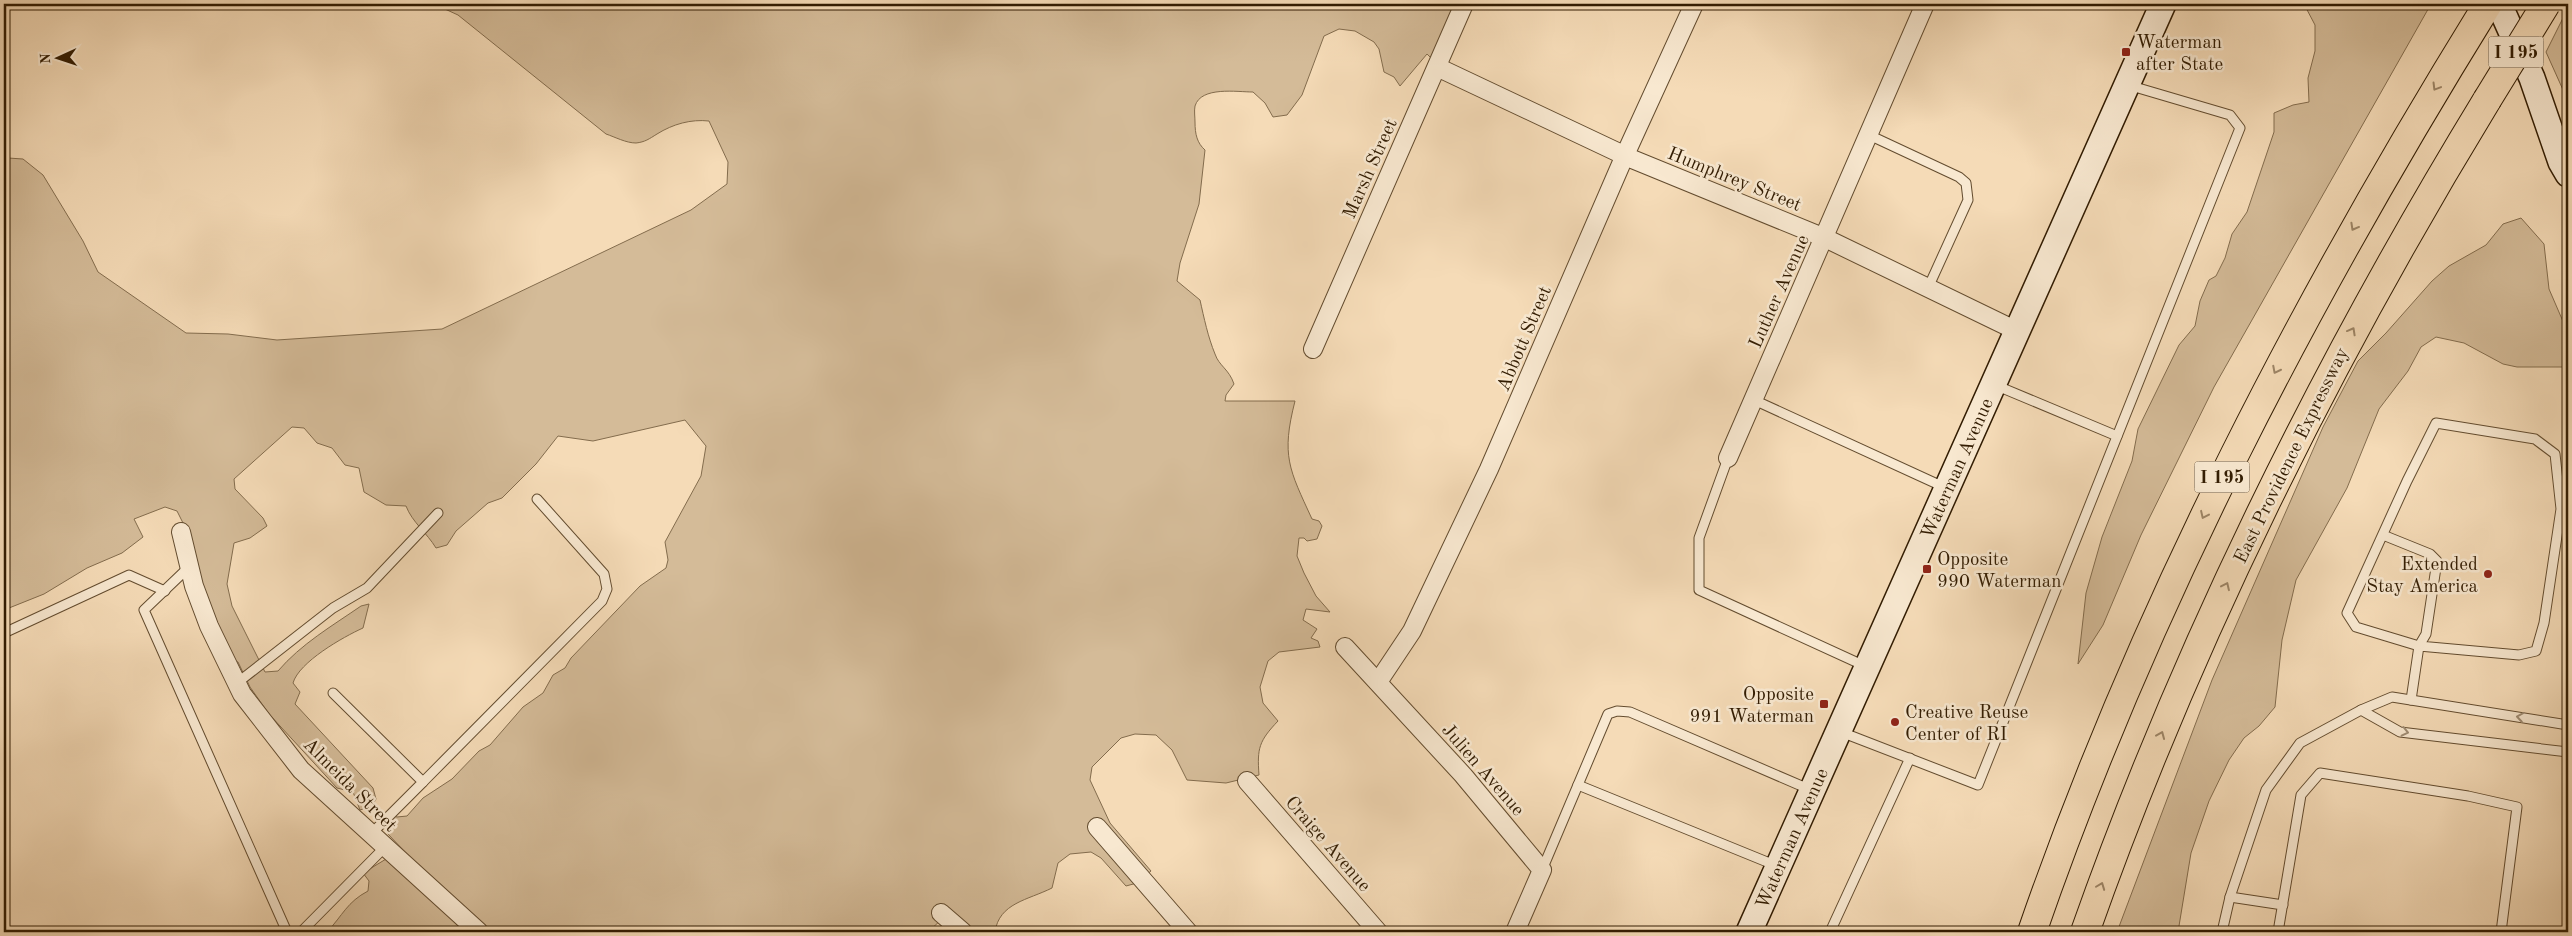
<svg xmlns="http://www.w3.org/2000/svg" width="2572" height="936" viewBox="0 0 2572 936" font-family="'Old Standard TT',serif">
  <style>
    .green { fill: #d4bb98; stroke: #836c4d }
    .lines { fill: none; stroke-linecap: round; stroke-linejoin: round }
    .service-casing { stroke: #634c2f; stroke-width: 11 }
    .minor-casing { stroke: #634c2f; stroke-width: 20 }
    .secondary-casing { stroke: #321c02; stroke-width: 28 }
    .motorway-casing { stroke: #321c02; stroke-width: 30 }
    .service { stroke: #f8e8d0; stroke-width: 9 }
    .minor { stroke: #f8e8d0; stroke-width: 18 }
    .secondary { stroke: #f8e8d0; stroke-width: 25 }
    .motorway { stroke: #f5dbb7; stroke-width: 28 }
    .motorway-bridge-casing { stroke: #321c02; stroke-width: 30; stroke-linecap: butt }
    .motorway-bridge { stroke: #f5dbb7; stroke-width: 28 }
    .oneway { stroke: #9d8566 }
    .oneway2 { stroke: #9f8c73 }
    .poi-dot { fill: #8f2418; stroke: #f8e8d0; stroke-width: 2 }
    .labels { text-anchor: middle; stroke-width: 5; stroke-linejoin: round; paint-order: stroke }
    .shield { fill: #f8e8d0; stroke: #6d5940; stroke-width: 1 }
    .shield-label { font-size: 18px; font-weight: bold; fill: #321c02 }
    .poi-label { font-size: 19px; fill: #321c02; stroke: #f8e8d0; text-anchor: start }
    .street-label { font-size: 19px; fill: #321c02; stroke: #f8e8d0 }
  </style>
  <rect width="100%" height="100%" fill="#f5dbb7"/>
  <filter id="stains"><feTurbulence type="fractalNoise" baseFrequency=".004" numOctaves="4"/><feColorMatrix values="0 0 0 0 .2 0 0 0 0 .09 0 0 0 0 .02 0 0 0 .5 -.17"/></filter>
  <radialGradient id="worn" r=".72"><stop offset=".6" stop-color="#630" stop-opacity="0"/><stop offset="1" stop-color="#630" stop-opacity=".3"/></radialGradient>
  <g class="green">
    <path d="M 434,4 L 1463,4 L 1435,62 L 1427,54 L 1400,86 L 1394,77 L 1384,72 L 1379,49 L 1374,42 L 1355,31 L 1339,29 L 1324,36 L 1302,95 L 1287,115 L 1273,117 L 1265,103 L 1253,92 C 1237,92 1201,86 1195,106 C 1194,111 1195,117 1195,122 C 1195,134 1197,143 1205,150 L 1199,204 L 1180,263 L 1177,281 L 1200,300 C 1204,318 1208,337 1215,354 C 1219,366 1229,369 1234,384 L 1226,395 L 1225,401 L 1295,401 C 1281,456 1289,469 1312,519 L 1319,521 L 1322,526 L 1317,539 L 1307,541 L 1304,538 L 1299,538 L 1297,556 L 1304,573 L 1316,596 L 1330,612 L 1306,609 L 1303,620 L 1317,629 L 1311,638 L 1318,641 L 1320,647 L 1279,652 L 1268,661 L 1260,687 L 1263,703 L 1278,721 C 1259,741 1257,748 1259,775 L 1226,783 L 1187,780 L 1172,750 L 1156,735 L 1135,734 L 1121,738 L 1092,767 L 1090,780 L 1110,823 L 1151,871 L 1137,883 L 1126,886 L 1101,858 L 1091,852 L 1070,854 L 1058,863 L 1052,888 C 1028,900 999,903 995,932 L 959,932 L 943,918 L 928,932 L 327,932 C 343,915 347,902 368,891 L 369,881 L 363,873 L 391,856 L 407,860 L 407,854 L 388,834 L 386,826 L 391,815 L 397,817 L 407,816 L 423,798 L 452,779 L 479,751 L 490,745 L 523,707 L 543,693 L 553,675 L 565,668 L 571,658 L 640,586 L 666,568 L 668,560 L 665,542 L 701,476 L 706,446 L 685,420 L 593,441 L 558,436 L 536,464 L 502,498 L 488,503 L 456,531 L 447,545 L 436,548 C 427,533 412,522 406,506 L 386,505 L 364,492 L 359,468 L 345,465 L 332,448 L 317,443 L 304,428 L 292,427 L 234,479 L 235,489 L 263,518 L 267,526 L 250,538 L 234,543 L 227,584 L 232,606 L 265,672 L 278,671 C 301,644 332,626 361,606 L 369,604 L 363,628 C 343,637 299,662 293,683 L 300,692 L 295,704 L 373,788 L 376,799 L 372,806 L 360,810 L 353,792 L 337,788 L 269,714 L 250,687 L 238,662 L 224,658 L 184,525 L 177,511 L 165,507 L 134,519 L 143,537 L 122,553 L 87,568 L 44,594 L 4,610 L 4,162 L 8,158 L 23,159 L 43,175 L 83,241 L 98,272 L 186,333 L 228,334 L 277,340 L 442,329 L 691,210 L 727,184 L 728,162 L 709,121 C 691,119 673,124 657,134 C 649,139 645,142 636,143 C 626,143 615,137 606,134 L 458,15 Z"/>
    <polygon points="2304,4 2431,4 2214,387 2141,535 2103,625 2078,664 2086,593 2102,537 2132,461 2138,429 2179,345 2195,326 2200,301 2209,280 2216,276 2225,258 2232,234 2247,212 2274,132 2274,113 2293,105 2309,102 2308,78 2315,51 2315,25"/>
    <polygon points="2568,8 2568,101 2546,52"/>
    <polygon points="2521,218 2544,244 2549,289 2568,333 2568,367 2517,367 2503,364 2464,343 2436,337 2421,347 2408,371 2379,409 2347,488 2296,580 2282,640 2275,707 2259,726 2244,738 2229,760 2209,801 2191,853 2178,932 2117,932 2212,680 2323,427 2358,361 2386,333 2432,281 2449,266 2486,245 2503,224"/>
  </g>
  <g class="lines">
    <g class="service-casing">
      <g id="service">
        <polyline points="1869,135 1959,177 1966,183 1968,200 1928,288"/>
        <polyline points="1995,385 2117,436"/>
        <polyline points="1754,400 1946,488"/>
        <polyline points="1728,458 1699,538 1699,590 1867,667"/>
        <polyline points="2383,535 2430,554 2437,561 2426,634 2419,646 2356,627 2347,613 2407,481 2436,423 2535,439 2555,454 2561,509 2544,623 2536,651 2519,655 2419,646 2411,700"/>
        <polyline points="189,567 144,610 287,932"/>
        <polyline points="4,633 129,575 165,591"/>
        <polyline points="237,683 333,608 367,588 438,513"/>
        <polyline points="333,693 423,782 371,834"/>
        <polyline points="2361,710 2400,732 2568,752"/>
        <polyline points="1841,732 1978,785 2240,128 2230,115 2128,85"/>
        <polyline points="423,782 602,601 607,589 604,574 537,499"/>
        <polyline points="1578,785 1777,866"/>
        <polyline points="1542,870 1608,714 1617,711 1630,712 1811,790"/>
        <polyline points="2230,897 2283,905"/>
        <polyline points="301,932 385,847"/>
        <polyline points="1830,932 1910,758"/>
        <polyline points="2222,932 2230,897 2266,790 2300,743 2361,710 2392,697 2568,725"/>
        <polyline points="2278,932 2301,795 2320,773 2468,796 2517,807 2501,932"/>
      </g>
    </g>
    <g class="minor-casing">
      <g id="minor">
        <polyline points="1437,67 1632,159 1825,238 2017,331"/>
        <polyline points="1313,349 1464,4"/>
        <polyline points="1728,458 1925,4"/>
        <polyline points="181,532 194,586 209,626 242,694 301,770 479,932"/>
        <polyline points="1345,647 1463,775 1542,870 1515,932"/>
        <polyline points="1378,682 1412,631 1489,469 1625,155 1694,4"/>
        <polyline points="1247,781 1378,932"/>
        <polyline points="1097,827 1188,932"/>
        <polyline points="941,913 963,932"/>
      </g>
    </g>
    <g class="secondary-casing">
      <g id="secondary">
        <polyline points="2499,4 2532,78 2561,162 2568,174"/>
        <polyline points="1749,932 2163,4"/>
      </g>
    </g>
    <g class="motorway-casing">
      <g id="motorway">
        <path d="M 2032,932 C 2145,605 2306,298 2488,4"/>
        <path d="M 2085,932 C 2188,640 2326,364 2487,100"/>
      </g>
    </g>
    <use href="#service" class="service"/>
    <use href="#minor" class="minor"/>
    <use href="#secondary" class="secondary"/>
    <use href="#motorway" class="motorway"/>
    <g class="motorway-bridge-casing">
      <polyline id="motorway-bridge" points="2487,100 2546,4"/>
    </g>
    <use href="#motorway-bridge" class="motorway-bridge"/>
  </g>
  <defs><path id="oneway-chevron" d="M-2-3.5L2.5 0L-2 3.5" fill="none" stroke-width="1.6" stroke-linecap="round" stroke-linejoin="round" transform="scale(1.25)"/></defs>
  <g class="oneway">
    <use href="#oneway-chevron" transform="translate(2436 87) rotate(121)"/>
    <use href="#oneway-chevron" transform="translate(2354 227) rotate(119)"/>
    <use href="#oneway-chevron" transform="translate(2352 331) rotate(-61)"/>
    <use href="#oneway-chevron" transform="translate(2276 370) rotate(117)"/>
    <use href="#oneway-chevron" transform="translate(2204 515) rotate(115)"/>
    <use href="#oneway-chevron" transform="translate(2226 586) rotate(-65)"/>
    <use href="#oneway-chevron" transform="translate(2161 735) rotate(-67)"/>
    <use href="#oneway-chevron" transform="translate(2101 886) rotate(-69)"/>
  </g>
  <g class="oneway2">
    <use href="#oneway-chevron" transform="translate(2520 717) rotate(-171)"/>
    <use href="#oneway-chevron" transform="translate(2405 732) rotate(13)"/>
  </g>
  <g class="poi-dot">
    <rect x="2121" y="47" width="10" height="10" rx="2.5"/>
    <rect x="1922" y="564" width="10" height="10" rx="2.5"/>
    <circle cx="2488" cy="574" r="5"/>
    <rect x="1819" y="699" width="10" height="10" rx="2.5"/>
    <circle cx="1895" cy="722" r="5"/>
  </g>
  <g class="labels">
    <g class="shield">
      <rect x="2488.5" y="36.5" width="55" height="31" rx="4"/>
      <rect x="2194.5" y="461.5" width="55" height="31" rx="4"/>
    </g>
    <g class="shield-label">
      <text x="2516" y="58">I 195</text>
      <text x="2222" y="483">I 195</text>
    </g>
    <g class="poi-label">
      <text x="2136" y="48">Waterman<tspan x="2136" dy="22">after State</tspan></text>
      <text x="1937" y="565">Opposite<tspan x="1937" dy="22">990 Waterman</tspan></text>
      <text x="2478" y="570" text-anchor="end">Extended<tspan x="2478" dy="22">Stay America</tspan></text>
      <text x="1814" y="700" text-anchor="end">Opposite<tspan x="1814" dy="22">991 Waterman</tspan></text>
      <text x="1905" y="718">Creative Reuse<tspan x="1905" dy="22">Center of RI</tspan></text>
    </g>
    <g class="street-label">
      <text transform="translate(1369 168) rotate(-66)" y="7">Marsh Street</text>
      <text transform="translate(1735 178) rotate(22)" y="7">Humphrey Street</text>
      <text transform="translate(1778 291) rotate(-66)" y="7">Luther Avenue</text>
      <text transform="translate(1523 338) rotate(-67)" y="7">Abbott Street</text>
      <text transform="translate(2290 455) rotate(-64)" y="7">East Providence Expressway</text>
      <text transform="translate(1956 468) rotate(-66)" y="7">Waterman Avenue</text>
      <text transform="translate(1484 769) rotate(49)" y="7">Julien Avenue</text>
      <text transform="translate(351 784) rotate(45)" y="7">Almeida Street</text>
      <text transform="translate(1791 838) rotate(-66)" y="7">Waterman Avenue</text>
      <text transform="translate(1329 843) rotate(49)" y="7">Craige Avenue</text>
    </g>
  </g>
  <rect width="2572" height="936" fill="none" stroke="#f5dbb7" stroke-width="20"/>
  <rect x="5" y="5" width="2562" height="926" fill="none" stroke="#321c02" stroke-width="2.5"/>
  <rect x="10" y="10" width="2552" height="916" fill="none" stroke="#321c02"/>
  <g transform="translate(58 58) rotate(267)" stroke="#f8e8d0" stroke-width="4" paint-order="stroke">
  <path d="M0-4L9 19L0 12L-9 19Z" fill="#321c02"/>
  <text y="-8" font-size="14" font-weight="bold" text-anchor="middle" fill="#321c02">N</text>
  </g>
  <rect width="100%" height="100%" filter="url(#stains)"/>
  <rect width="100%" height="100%" fill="url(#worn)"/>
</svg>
